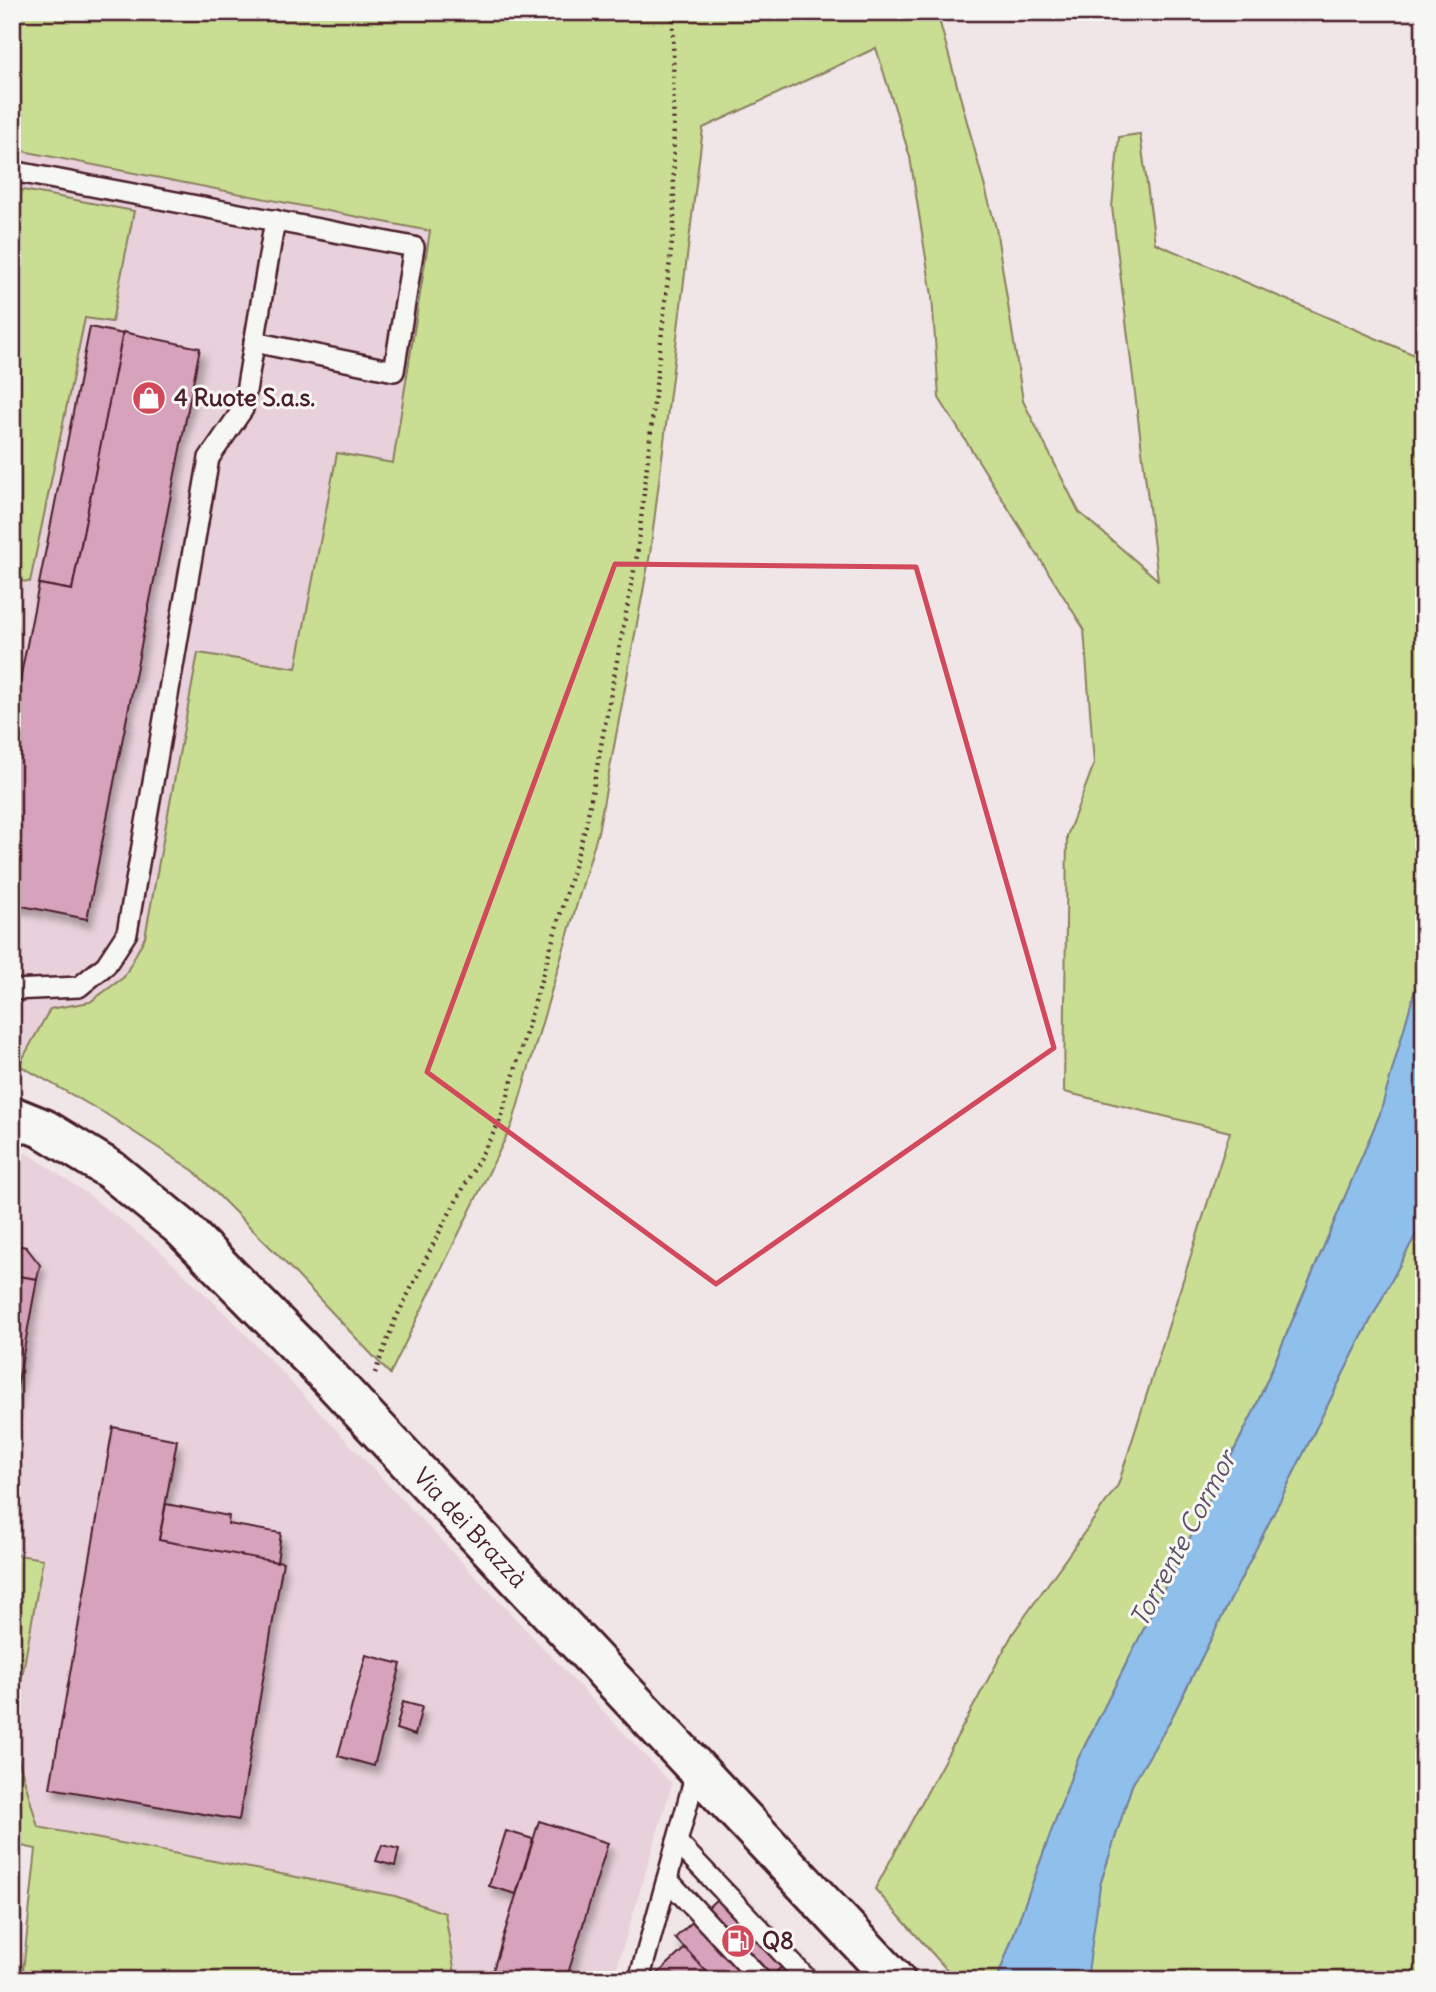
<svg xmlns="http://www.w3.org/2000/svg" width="1436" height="1992" viewBox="0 0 1436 1992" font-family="Delius,sans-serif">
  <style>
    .built { fill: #e8d1da }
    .green { fill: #c9de93; stroke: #8a7e5f; stroke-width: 2 }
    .water { fill: #8fbfeb; stroke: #737f9e; stroke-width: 2 }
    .building { fill: #d6a2bc; stroke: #4a1f2b; stroke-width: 2; filter: url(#shadow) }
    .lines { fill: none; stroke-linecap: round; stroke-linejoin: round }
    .service-casing { stroke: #4a1f2b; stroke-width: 24 }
    .secondary-casing { stroke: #4a1f2b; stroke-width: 44 }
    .path { stroke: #4a1f2b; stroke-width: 4.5; stroke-dasharray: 2 5; stroke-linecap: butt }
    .service { stroke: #f6f6f2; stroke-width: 19 }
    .secondary { stroke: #f6f6f2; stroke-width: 38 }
    .marked { fill: none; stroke: #d1495b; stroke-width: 5; stroke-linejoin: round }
    .labels { text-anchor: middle; stroke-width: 6; stroke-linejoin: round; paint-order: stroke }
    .poi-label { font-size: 24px; font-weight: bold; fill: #4a1f2b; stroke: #f6f6f2; text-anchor: start }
    .street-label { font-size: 24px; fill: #4a1f2b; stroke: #f6f6f2 }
    .water-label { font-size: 26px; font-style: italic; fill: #5f4f65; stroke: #f6f6f2 }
  </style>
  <defs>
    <filter id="shadow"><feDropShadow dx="4.5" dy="8" stdDeviation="3.5" flood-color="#0004"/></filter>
  </defs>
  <rect width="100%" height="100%" fill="#f0e5e7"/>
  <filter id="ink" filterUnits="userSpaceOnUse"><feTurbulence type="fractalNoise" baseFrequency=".0143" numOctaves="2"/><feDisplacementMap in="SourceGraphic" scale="14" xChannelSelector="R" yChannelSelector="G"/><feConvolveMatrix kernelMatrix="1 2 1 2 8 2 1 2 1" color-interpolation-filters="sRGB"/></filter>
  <g filter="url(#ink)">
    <g class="built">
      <polygon points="12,149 430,231 393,464 337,453 296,668 198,653 145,937 124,977 90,1002 50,1009 19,1065 12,1064"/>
      <polygon points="12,1147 32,1156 90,1196 159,1250 233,1321 672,1784 613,1980 456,1980 445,1913 395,1896 12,1822"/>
    </g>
    <g class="green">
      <polygon points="12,12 937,12 996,228 1023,401 1079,512 1158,580 1112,207 1119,137 1140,134 1155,243 1424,359 1424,958 1380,1114 1254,1411 1077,1761 997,1980 956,1980 875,1889 1013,1633 1118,1485 1230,1132 1064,1092 1067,836 1094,764 1084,629 939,398 932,296 910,157 876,48 703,128 650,554 598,832 512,1125 390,1374 278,1255 194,1171 106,1114 19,1065 50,1009 90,1002 124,977 145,937 198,653 296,668 337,453 393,463 430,231 12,149"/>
      <polygon points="12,188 134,211 112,322 85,318 30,582 12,580"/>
      <polygon points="1424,1219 1424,1980 1085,1980 1100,1885 1132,1785 1169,1723 1361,1338"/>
      <polygon points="12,1554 43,1559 12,1733"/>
      <polygon points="12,1737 38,1827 395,1896 445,1913 456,1980 22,1980 36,1849 12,1844"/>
    </g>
    <polygon class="water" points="1424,958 1424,1219 1361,1338 1169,1723 1132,1785 1100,1885 1087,1980 997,1980 1077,1761 1254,1411 1380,1114"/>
    <g class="building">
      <polygon points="90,327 123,334 72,590 39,584"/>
      <polygon points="123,332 200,348 87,919 12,904 12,684 19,685 39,584 72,590"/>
      <polygon points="12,1244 26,1247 40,1265 37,1279 12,1275"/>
      <polygon points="12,1275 37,1279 12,1415"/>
      <polygon points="113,1427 177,1440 159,1540 283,1562 239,1820 50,1788"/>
      <polygon points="166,1504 229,1516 228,1524 281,1533 277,1562 159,1540"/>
      <polygon points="366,1655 401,1664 374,1766 338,1756"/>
      <polygon points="403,1702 422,1707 415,1735 396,1729"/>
      <polygon points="539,1821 608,1843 566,1980 490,1980"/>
      <polygon points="506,1831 533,1839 516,1894 489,1886"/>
      <polygon points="382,1845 399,1849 395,1866 376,1861"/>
      <polygon points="732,1885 796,1953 768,1980 714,1980 675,1938"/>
      <polygon points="685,1948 714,1980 651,1980"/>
    </g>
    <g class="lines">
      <g class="service-casing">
        <g id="service">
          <polyline points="12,171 414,247 394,371 254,342"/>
          <polyline points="12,990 79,987 106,965 127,933 209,458 243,409 275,220"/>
          <polyline points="697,1769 677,1842 808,1980"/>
          <polyline points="677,1842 667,1879 761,1980"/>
          <polyline points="639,1980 667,1879"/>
        </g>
      </g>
      <g class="secondary-casing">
        <polyline id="secondary" points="12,1116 44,1129 111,1170 181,1227 325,1373 895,1980"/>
      </g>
      <polyline class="path" points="375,1373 395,1320 442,1227 501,1119 586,825 637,555 674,224 673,12"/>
      <use href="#service" class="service"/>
      <use href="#secondary" class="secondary"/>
    </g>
  </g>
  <path class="marked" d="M 615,564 L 916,567 L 1054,1048 L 716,1284 L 427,1072 Z"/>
  <defs>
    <g id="shop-disc" transform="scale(1.75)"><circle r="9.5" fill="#d1495b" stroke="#f6f6f2"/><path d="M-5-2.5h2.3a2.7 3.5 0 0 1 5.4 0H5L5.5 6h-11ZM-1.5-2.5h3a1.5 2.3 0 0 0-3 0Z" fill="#fff"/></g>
    <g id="fuel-disc" transform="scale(1.75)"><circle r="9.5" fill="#d1495b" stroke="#f6f6f2"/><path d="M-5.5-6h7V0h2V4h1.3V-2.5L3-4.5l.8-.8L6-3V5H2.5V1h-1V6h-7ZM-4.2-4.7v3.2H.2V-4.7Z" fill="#fff"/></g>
  </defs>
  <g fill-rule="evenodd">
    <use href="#shop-disc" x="149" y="398"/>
    <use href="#fuel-disc" x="738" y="1941"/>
  </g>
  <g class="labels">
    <g class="poi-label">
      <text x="174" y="406">4 Ruote S.a.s.</text>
      <text x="762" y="1949">Q8</text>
    </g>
    <g class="street-label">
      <text transform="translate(470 1528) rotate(47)" y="8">Via dei Brazzà</text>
    </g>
    <g class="water-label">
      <text transform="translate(1183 1539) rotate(-62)" y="9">Torrente Cormor</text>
    </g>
  </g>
  <rect width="1436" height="1992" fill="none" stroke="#f6f6f2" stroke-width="42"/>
  <rect x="21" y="21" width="1394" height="1950" fill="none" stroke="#4a1f2b" stroke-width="2.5" filter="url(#ink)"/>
</svg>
